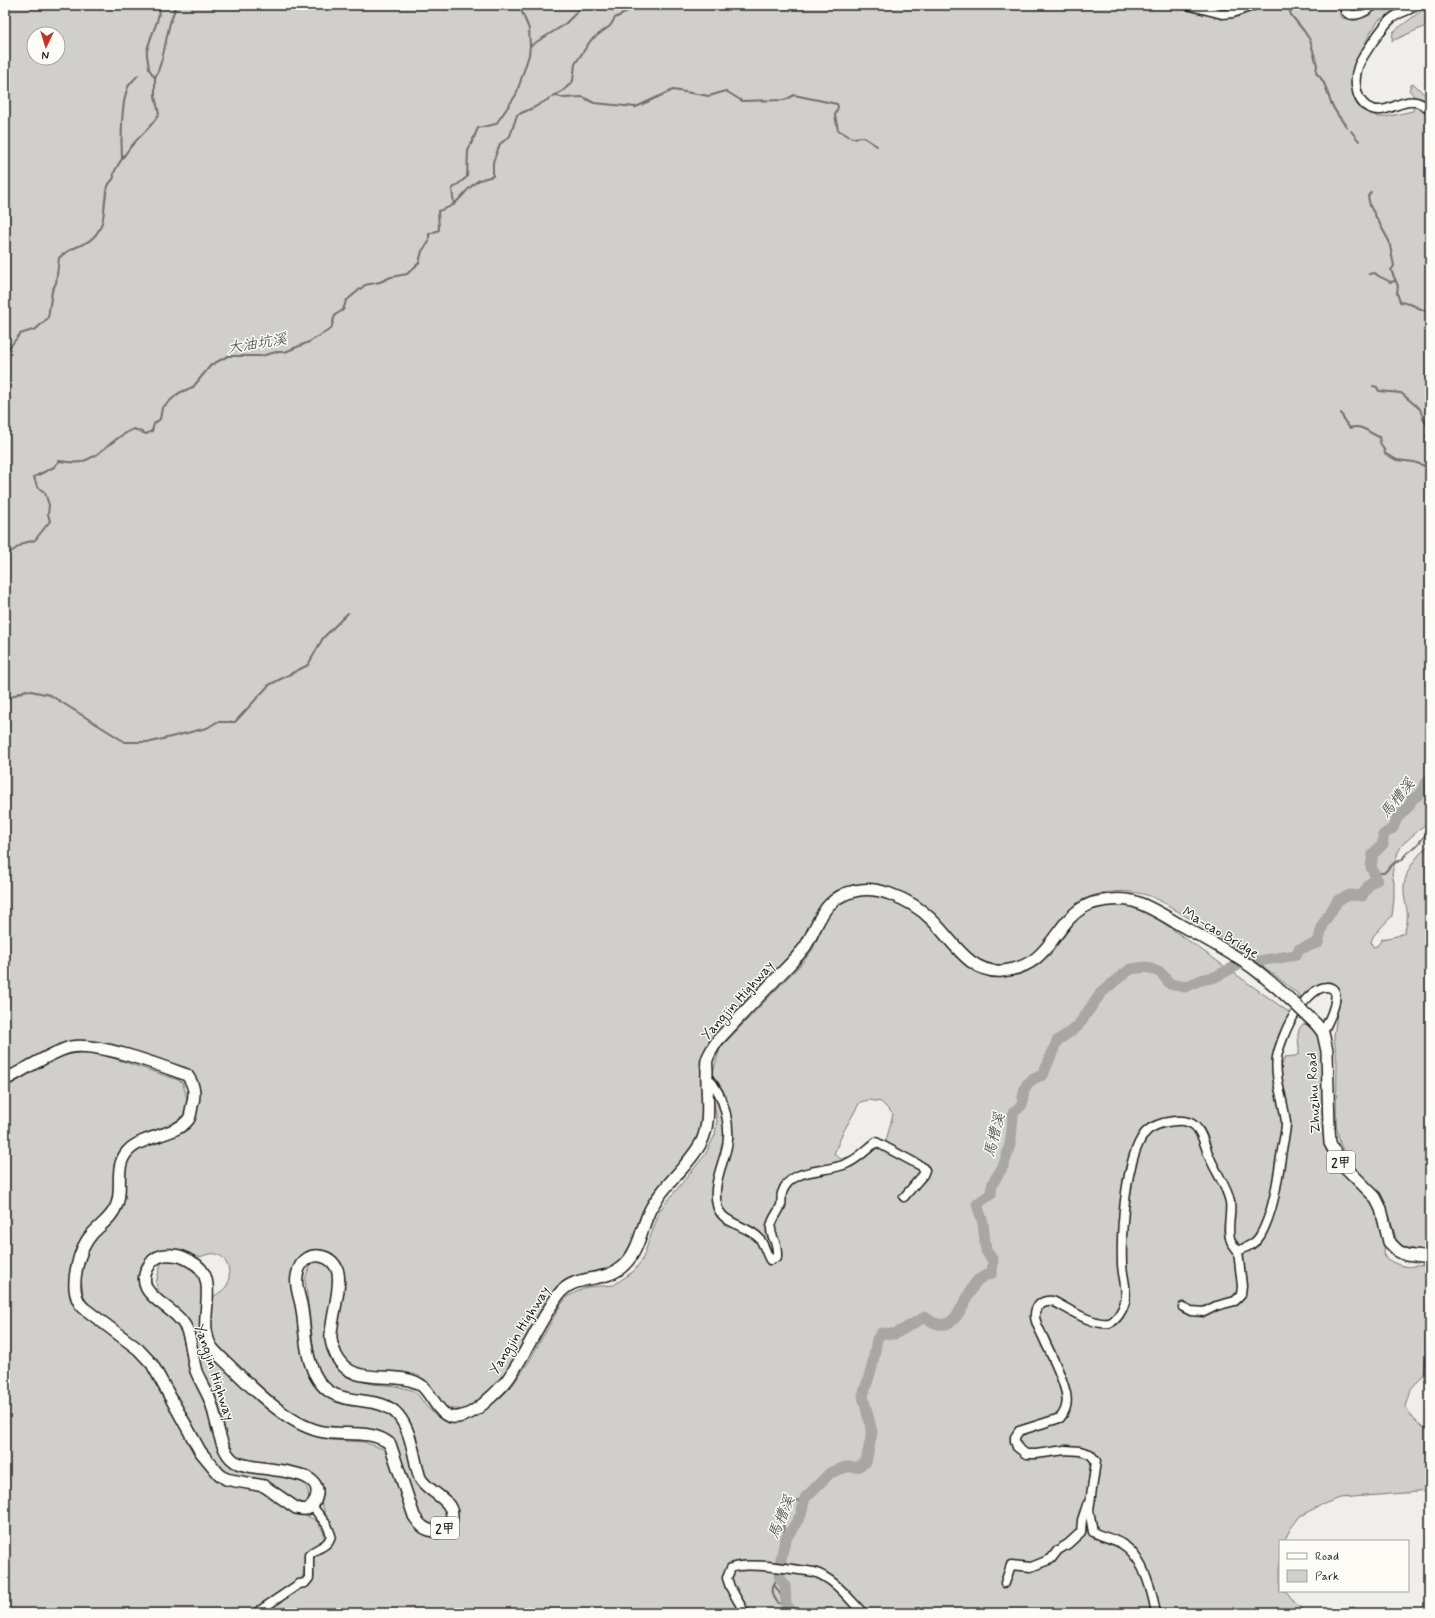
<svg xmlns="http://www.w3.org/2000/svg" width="1435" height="1618" viewBox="0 0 1435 1618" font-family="Mynerve,'LXGW WenKai TC',sans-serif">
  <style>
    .green { fill: #d0cfcc; stroke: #767674; fill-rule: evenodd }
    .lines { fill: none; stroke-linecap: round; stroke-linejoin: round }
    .stream { stroke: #706f6d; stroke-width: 2 }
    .river { stroke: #a8a7a3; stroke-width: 11 }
    .minor-casing { stroke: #1c1c1c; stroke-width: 11 }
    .major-casing { stroke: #1c1c1c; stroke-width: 14 }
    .minor { stroke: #fdfcf7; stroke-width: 8 }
    .major { stroke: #fdfcf7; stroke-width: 11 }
    .major-bridge-casing { stroke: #1c1c1c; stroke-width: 14; stroke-linecap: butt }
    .major-bridge { stroke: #fdfcf7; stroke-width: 11 }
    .labels { text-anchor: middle; stroke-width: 3; stroke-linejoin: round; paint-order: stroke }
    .shield { fill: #fdfcf7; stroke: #605f5e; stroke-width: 1 }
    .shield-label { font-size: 13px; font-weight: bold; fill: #1c1c1c }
    .street-label { font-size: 14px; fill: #1c1c1c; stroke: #fdfcf7 }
    .water-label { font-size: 15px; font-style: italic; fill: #5b5b59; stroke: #fdfcf7 }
  </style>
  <rect width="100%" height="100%" fill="#f0eeea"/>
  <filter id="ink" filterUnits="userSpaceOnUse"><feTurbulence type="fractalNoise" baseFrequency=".025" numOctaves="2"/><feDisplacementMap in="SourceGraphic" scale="8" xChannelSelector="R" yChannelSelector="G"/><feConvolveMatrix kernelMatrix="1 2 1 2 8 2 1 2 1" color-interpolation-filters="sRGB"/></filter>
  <g filter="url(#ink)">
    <g class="green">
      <path d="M 5,5 L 1342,5 C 1340,10 1339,13 1341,18 L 1356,20 L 1367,16 L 1383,5 L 1409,5 L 1379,20 L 1369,35 L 1353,72 L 1352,89 L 1355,101 L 1360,109 L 1379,117 L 1385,117 L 1413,111 L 1414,96 L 1409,90 L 1411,85 L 1414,84 L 1425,95 L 1430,93 L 1430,820 L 1403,844 L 1398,852 L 1392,873 L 1394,883 L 1394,899 L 1392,916 L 1374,935 L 1371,941 L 1372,945 L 1374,947 L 1378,945 L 1382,939 L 1397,936 L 1404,933 C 1412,911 1403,906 1404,886 C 1406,868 1418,855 1430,843 L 1430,1254 L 1405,1247 L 1397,1241 L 1389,1215 L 1378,1192 L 1349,1162 L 1340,1144 L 1336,1124 L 1337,1063 L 1334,1036 L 1340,993 C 1333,970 1313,989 1304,998 L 1301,997 C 1265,965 1224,938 1182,914 C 1172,908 1161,900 1150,896 C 1129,889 1103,890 1082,900 C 1073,904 1067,914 1061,922 C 1038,954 1018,974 976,960 L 901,894 L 839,892 L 802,946 L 711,1045 L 705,1116 L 699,1140 L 629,1254 L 612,1271 L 567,1282 L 501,1384 L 465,1410 C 439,1408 438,1402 424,1383 L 356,1369 L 347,1362 L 339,1352 L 335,1338 L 339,1263 C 338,1261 336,1257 334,1255 C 328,1250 314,1247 307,1252 C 302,1256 298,1265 295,1271 L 319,1383 L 395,1416 L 403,1431 L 414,1473 L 441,1505 L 447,1513 C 446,1535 427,1524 418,1515 L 389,1439 L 319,1426 L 308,1422 L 277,1402 L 232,1364 L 210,1338 L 211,1300 C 215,1293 225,1292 228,1283 C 232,1270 225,1251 210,1254 C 204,1255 200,1258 194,1257 C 186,1257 178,1254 170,1252 L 142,1276 L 176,1317 L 205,1394 L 220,1451 L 303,1482 L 308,1490 L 309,1502 L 306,1505 L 303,1506 L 287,1498 L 277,1488 L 257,1479 L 223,1474 L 204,1449 L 156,1365 L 88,1305 L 83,1294 L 81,1278 L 83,1261 L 95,1236 L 112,1219 L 123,1172 L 130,1153 L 192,1122 L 193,1077 L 91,1044 L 5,1077 ZM 34,34 L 58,34 L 58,58 L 34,58 Z"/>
      <polygon points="1429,5 1430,5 1430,24 1392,41 1393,32"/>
      <path d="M 864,891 L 887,897 L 913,912 L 928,925 L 958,959 L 976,969 L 1018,973 L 1037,965 L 1050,955 L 1076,920 L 1089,911 L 1107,906 L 1125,905 L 1138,908 L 1149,913 L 1175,931 L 1290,1013 L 1279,1065 L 1282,1065 L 1285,1057 L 1295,1056 L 1299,1054 C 1300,1042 1294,1033 1303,1024 C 1307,1024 1311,1026 1314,1029 C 1327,1044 1326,1127 1326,1150 L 1333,1160 L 1375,1202 L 1385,1235 L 1384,1252 L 1385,1258 C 1405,1270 1409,1266 1430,1265 L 1430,1331 L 1428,1332 L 1425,1341 L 1426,1355 L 1424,1374 L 1411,1390 L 1406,1407 C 1411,1418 1419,1425 1430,1431 L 1430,1491 L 1340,1498 L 1321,1505 L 1300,1516 L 1291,1528 L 1284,1541 L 1280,1541 L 1280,1591 L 1286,1591 L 1295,1603 L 1309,1613 L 262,1613 L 308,1584 C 310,1565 310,1555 329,1546 L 329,1524 L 321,1502 L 323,1496 L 323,1488 L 320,1481 L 314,1474 L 303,1470 L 245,1463 L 232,1454 L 202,1376 L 192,1340 L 163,1299 L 158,1290 L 156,1283 L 161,1263 L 170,1258 L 195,1267 L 205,1285 L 203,1323 L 241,1384 L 258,1400 L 303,1430 L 315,1436 L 331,1440 L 364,1442 L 386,1450 L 429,1535 L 436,1539 L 449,1537 L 454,1529 L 458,1517 L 456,1507 L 425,1479 L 405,1420 L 334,1391 L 322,1379 L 315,1361 L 305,1279 L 310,1266 L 313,1262 L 317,1261 L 328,1264 L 334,1269 L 329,1336 L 354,1378 L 372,1384 L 396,1386 L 412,1390 L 419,1396 L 426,1406 L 434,1414 L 446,1421 L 454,1422 L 463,1422 L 470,1420 L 500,1398 L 512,1386 L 528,1363 L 560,1306 L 568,1296 L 587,1287 L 614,1285 L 634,1271 L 642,1260 L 660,1210 L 705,1155 L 715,1135 L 717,1120 L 713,1099 L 713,1072 L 720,1048 L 803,962 L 813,949 L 824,923 L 832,909 L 847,897 ZM 869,1100 L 881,1102 L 893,1114 L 886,1141 L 876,1139 L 868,1142 L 854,1155 L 841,1159 L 834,1154 L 842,1134 L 860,1102 Z"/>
      <path d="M 84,1052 L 101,1054 L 178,1080 L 182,1082 C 194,1113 183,1121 155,1133 C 145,1138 134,1143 124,1147 L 121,1150 L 119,1158 L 116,1197 L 110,1209 L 87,1234 L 76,1298 L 140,1353 L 213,1472 L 274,1496 L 289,1510 L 314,1519 L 318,1523 L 324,1533 L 324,1539 L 322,1544 L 306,1558 L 302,1580 L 256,1611 L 250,1613 L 5,1613 L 5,1086 L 61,1056 Z"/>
      <polygon points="1354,1607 1360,1613 1339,1613 1347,1608"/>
    </g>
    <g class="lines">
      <g class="stream">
        <polyline points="519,5 529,29 530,46"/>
        <path d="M 1288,5 L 1291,15 L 1304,31 L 1310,40 L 1317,65 L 1316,73 C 1325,80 1327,92 1331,103 C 1335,111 1341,120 1347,127"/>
        <path d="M 155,78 C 164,60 165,42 170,23 C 172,16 175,13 175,5"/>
        <polyline points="554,95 564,98 583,97 594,103 636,107 673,90 709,96 726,91 742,101 785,100 794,95 837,104 838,107 835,115 838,130 852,138 863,137 877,146"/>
        <polyline points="1351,131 1359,141"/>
        <path d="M 122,159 C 121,141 121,103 128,87 C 130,83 135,79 138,75"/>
        <polyline points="1371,192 1368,196 1370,206 1389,241 1394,266 1391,270 1398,286 1397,293 1400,302 1410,304 1430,313"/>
        <polyline points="454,205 452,189 467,177 468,151 478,128 496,124 516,95 529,55 530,46 564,25 584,5"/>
        <path d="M 1369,274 L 1375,273 C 1379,278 1385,278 1390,282 L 1395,281"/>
        <path d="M 5,353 L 20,334 L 36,329 L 48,318 L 52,291 L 56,283 L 59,258 C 72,244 90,248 100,228 C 107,214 102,198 109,184 C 110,182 112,181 113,179 C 115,176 113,176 114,173 C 117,165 124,156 129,149 C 138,137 151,128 159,114 L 155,96 L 155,78 L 149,69 C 149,63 146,56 147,51 C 150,35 161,19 159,5"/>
        <polyline points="1373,386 1377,387 1379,391 1401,393 1420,409 1423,418 1430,430"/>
        <path d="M 1341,413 L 1345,422 L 1350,428 C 1362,424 1369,433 1379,437 C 1379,446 1385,447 1385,454 L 1397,460 L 1414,462 L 1430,468"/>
        <polyline points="1430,431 1426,437 1430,439"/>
        <path d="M 5,556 L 24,543 L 35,540 L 50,521 L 48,514 L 49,505 L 45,493 L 37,486 L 34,477 L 54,467 L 59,461 C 66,462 75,463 81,462 C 102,456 114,436 134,429 L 146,434 L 152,431 L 154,424 L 160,419 L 162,408 L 179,393 L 193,387 L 211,365 L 228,356 L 261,356 L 276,352 L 285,352 L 309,342 L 331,329 L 335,315 L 343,310 L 346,301 L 365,285 L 380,282 L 391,277 L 407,274 L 419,263 L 422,251 L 429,242 L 429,234 L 439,230 L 438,211 C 459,206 460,195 475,183 C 479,179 487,178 493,176 L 493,162 L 500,144 L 510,136 L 517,115 L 535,107 L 564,90 L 573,81 L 575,64 L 591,40 L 610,26 L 615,18 L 625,13 L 634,5"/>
        <polyline points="5,700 26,690 50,695 125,742 151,742 207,728 217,722 235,722 269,685 308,665 323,638 348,613"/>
        <path d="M 1374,873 L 1384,873 L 1394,863 L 1402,860 C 1406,851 1413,850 1419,843 C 1423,838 1425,834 1430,831"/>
        <polyline points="785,1540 783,1523 786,1505 805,1498"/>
        <polyline points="779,1576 774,1584 786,1604"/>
        <path d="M 774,1584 C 771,1592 773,1596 778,1603 L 785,1604"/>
      </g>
      <path class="river" d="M 792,1613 L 786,1604 L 785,1586 L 779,1576 L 781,1559 L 785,1540 L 801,1515 L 805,1498 L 830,1473 L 846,1467 L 857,1467 L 866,1462 L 872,1432 L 863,1396 L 872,1367 L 877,1339 L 881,1333 L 895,1334 L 925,1317 C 955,1341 962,1302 976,1282 C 979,1278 987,1275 992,1273 L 993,1260 L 986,1251 L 983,1223 L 977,1204 L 991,1194 C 991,1180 998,1177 1003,1166 C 1011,1148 1012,1132 1013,1113 L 1022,1105 C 1024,1086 1025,1081 1043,1075 L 1057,1041 L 1077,1027 L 1101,993 L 1116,980 L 1131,969 L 1146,967 L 1161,973 L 1170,984 L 1185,987 L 1201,980 L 1215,977 L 1240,964 L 1296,955 L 1299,949 L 1318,943 L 1323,924 L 1338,900 L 1350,895 L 1362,896 L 1370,883 L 1377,880 L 1371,867 L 1373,854 L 1383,844 L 1383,835 L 1393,828 L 1397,818 L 1409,806 L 1412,799 C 1425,793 1421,786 1430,779"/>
      <g class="minor-casing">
        <g id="minor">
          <polyline points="1187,5 1222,14 1233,13 1255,5"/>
          <path d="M 1346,5 L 1345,11 C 1353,20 1367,11 1374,5"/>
          <path d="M 1417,5 C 1409,11 1399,12 1391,19 C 1383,26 1361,58 1358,67 C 1353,82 1356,104 1372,109 C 1388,114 1400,99 1416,102 C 1421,103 1426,107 1430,109"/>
          <path d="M 707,1077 C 725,1095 733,1130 725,1154 C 720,1171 713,1187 717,1205 C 721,1224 747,1225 759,1238 C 764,1244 766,1253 770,1260 L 777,1257 C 777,1253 777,1248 776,1245 C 774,1238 770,1234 771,1227 C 772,1218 779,1212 781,1205 C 782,1201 781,1196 782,1193 C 790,1167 825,1173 846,1164 C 858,1159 866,1150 876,1142 L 921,1166 L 925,1170 L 923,1175 L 904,1197"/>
          <polyline points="1183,1307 1191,1311 1204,1312 1216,1306 1235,1301 1241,1295 1242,1286 1238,1251"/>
          <polyline points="1005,1583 1011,1565 1031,1567 1051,1559 1058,1550 1068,1544 1081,1532 1082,1520 1087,1505"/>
          <path d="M 256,1613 L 299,1584 L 305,1583 L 309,1578 L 309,1555 C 318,1546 328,1548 331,1535 L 327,1525 L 312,1506"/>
          <path d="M 745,1613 L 730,1587 L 727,1578 L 731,1568 C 746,1561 796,1570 814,1572 C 835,1579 848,1598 863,1613"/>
          <path d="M 1156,1613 C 1152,1591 1143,1556 1122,1544 C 1113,1538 1102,1537 1093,1532 L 1089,1510 L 1096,1461 L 1090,1454 L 1080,1451 L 1065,1450 L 1036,1454 L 1026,1454 L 1017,1447 L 1015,1441 L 1015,1437 L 1019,1431 L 1060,1418 C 1068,1409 1068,1397 1064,1386 C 1059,1369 1050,1353 1043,1337 C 1040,1331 1036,1324 1035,1317 C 1034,1305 1043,1300 1053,1301 C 1067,1308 1093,1326 1109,1323 C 1117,1321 1123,1309 1125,1302 C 1128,1290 1122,1275 1122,1263 C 1121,1231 1125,1158 1145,1133 C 1149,1128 1156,1125 1163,1123 C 1173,1121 1186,1118 1195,1126 C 1203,1133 1205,1148 1210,1158 C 1216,1173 1227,1186 1230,1202 C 1232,1214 1226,1230 1231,1241 C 1233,1245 1236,1248 1238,1251 C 1247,1247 1255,1244 1260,1236 C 1274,1212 1278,1177 1282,1150 C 1283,1142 1286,1132 1286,1123 C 1284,1101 1274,1079 1277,1057 C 1279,1047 1287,1026 1293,1017 C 1299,1007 1317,982 1331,988 C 1336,990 1336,997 1335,1001 C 1334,1012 1327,1023 1323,1033"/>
        </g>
      </g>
      <g class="major-casing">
        <g id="major">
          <polyline points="1317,1025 1323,1033 1327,1051 1329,1128 1330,1143 1335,1152 1341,1163 1375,1197 1381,1209 1389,1242 1398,1251 1406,1255 1430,1258"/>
          <path d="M 5,1080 C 22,1071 53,1051 71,1047 C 98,1042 159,1065 187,1075 C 194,1085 196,1093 192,1106 C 191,1110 191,1117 188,1120 C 175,1136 140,1136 127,1152 C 114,1167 123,1188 117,1204 C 113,1217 100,1225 92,1234 C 79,1248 69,1285 79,1302 C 80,1305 83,1307 85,1309 L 138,1349 L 152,1364 L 200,1451 L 219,1474 L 226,1479 L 236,1481 L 264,1486 L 296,1508 C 303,1510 310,1511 314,1503 C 334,1463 252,1474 234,1461 C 219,1451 217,1417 210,1400 C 206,1390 200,1381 196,1371 C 192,1358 192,1343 187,1330 C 177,1304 128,1297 150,1264 C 155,1257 163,1254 172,1255 C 180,1255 185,1258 192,1262 C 224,1279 193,1323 213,1349 C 218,1355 225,1361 231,1367 C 253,1389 287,1423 319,1431 C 342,1437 371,1428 390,1444 L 414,1516 C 421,1527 425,1530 438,1532 C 444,1528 452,1525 452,1516 C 453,1499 427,1492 420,1478 C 419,1475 418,1471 417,1468 C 413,1451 410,1429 398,1415 C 382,1396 350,1405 330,1392 C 321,1386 314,1375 311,1365 C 304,1346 305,1324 301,1304 C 299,1295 295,1286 297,1276 C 298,1269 301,1262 308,1258 C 313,1255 318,1255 324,1257 C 331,1259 337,1266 338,1273 C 341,1289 332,1316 331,1334 C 330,1341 333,1348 336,1355 C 351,1390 400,1368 422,1386 C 434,1396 439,1420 458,1417 C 467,1416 476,1410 483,1404 C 492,1396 503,1387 510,1376 C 528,1350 540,1320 559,1294 C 575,1273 605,1284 624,1265 C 639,1251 641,1229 650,1210 C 663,1185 687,1168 701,1143 C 712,1121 706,1095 707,1071 C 707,1067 706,1064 707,1060 C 709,1053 714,1046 718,1040 C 737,1020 755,1000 774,981 C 784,970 796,959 805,947 C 813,935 819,915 829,905 C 837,897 844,893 855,891 C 867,888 879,890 890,894 C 907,900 919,907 931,919 C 952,939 969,974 1002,971 C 1056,966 1052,917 1093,903"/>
        </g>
      </g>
      <use href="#minor" class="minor"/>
      <use href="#major" class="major"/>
      <g class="major-bridge-casing">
        <path id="major-bridge" d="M 1093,903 C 1106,900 1120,898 1133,901 C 1150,906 1166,917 1182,926 C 1206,939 1230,952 1253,968 C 1276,985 1296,1005 1317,1025"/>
      </g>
      <use href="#major-bridge" class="major-bridge"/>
    </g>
  </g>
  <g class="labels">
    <g class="shield">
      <rect x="1327" y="1151" width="28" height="22" rx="3"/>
      <rect x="431" y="1517" width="28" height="22" rx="3"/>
    </g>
    <g class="shield-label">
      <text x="1341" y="1167">2甲</text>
      <text x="445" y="1533">2甲</text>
    </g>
    <g class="street-label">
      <text transform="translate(1221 932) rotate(31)" y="5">Ma-cao Bridge</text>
      <text transform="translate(737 1000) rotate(-48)" y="5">Yangjin Highway</text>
      <text transform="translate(1313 1093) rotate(-93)" y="5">Zhuzihu Road</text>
      <text transform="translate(519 1330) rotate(-58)" y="5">Yangjin Highway</text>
      <text transform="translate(215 1372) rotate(72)" y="5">Yangjin Highway</text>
    </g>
    <g class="water-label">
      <text transform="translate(257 343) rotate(-9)" y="5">大油坑溪</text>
      <text transform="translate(1397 798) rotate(-51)" y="5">馬槽溪</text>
      <text transform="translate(994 1135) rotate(-76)" y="5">馬槽溪</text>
      <text transform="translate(781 1517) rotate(-67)" y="5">馬槽溪</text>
    </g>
  </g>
  <rect width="1435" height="1618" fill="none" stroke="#fdfcf7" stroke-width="20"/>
  <rect x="10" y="10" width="1415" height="1598" fill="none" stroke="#1c1c1c" stroke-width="1.5" filter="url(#ink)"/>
  <rect x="1279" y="1540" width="130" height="52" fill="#fdfcf7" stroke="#a3a29f"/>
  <rect x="1287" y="1553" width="20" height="6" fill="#fdfcf7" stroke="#a3a29f"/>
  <text x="1315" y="1560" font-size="12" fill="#1c1c1c">Road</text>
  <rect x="1287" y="1570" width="20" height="12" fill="#d0cfcc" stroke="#a3a29f"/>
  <text x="1315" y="1580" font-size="12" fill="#1c1c1c">Park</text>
  <g transform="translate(46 46) rotate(184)"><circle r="19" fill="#fdfcf7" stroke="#a3a29f"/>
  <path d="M0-3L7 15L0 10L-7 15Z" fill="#c8321e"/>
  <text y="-6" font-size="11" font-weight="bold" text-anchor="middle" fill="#1c1c1c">N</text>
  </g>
</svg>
